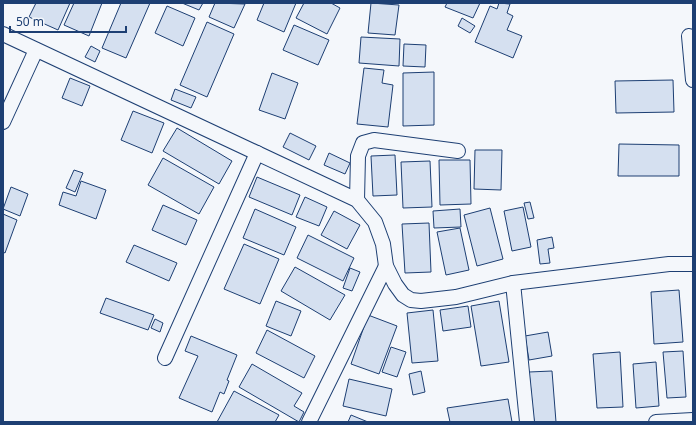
<svg xmlns="http://www.w3.org/2000/svg" width="696" height="425" viewBox="0 0 696 425" font-family="'Noto Sans',sans-serif">
  <style>
    .building { fill: #d5e0f0; stroke: #1d3f73 }
    .lines { fill: none; stroke-linecap: round; stroke-linejoin: round }
    .minor-casing { stroke: #1d3f73; stroke-width: 16 }
    .minor { stroke: #f4f7fb; stroke-width: 14 }
  </style>
  <rect width="100%" height="100%" fill="#f4f7fb"/>
  <g class="building">
    <polygon points="36,3 70,3 58,30 29,17"/>
    <polygon points="74,3 102,3 89,36 64,25"/>
    <polygon points="121,3 150,3 126,58 102,48"/>
    <polygon points="182,3 203,3 199,10"/>
    <polygon points="215,3 245,4 234,28 209,17"/>
    <polygon points="264,3 296,3 284,32 257,20"/>
    <polygon points="304,3 331,3 340,8 327,34 296,18"/>
    <polygon points="371,3 399,5 395,35 368,33"/>
    <polygon points="447,3 480,3 473,18 445,7"/>
    <polygon points="499,3 510,4 507,13 513,16 507,30 522,36 513,58 475,42 490,6 497,9"/>
    <polygon points="167,6 195,18 183,46 155,33"/>
    <polygon points="462,18 475,26 470,33 458,26"/>
    <polygon points="207,22 234,34 207,97 180,85"/>
    <polygon points="294,25 329,40 318,65 283,50"/>
    <polygon points="361,37 400,39 399,66 359,63"/>
    <polygon points="404,44 426,45 425,67 403,66"/>
    <polygon points="91,46 100,51 95,62 85,57"/>
    <polygon points="364,68 384,70 382,83 393,85 388,127 357,124"/>
    <polygon points="434,72 434,125 403,126 403,73"/>
    <polygon points="272,73 298,83 285,119 259,110"/>
    <polygon points="70,78 90,86 82,106 62,98"/>
    <polygon points="673,80 674,112 616,113 615,81"/>
    <polygon points="175,89 196,97 191,108 171,100"/>
    <polygon points="133,111 164,123 152,153 121,140"/>
    <polygon points="177,128 232,161 219,184 163,151"/>
    <polygon points="290,133 316,146 309,160 283,147"/>
    <polygon points="619,144 679,145 679,176 618,176"/>
    <polygon points="475,150 502,150 501,190 474,189"/>
    <polygon points="329,153 350,163 345,174 324,165"/>
    <polygon points="395,155 397,195 373,196 371,156"/>
    <polygon points="163,158 214,187 199,214 148,185"/>
    <polygon points="439,160 470,160 471,204 440,205"/>
    <polygon points="430,161 432,207 403,208 401,162"/>
    <polygon points="74,170 83,173 75,192 66,188"/>
    <polygon points="257,177 300,195 292,215 249,197"/>
    <polygon points="81,181 106,190 96,219 59,205 63,192 76,196"/>
    <polygon points="11,187 28,194 20,216 3,209"/>
    <polygon points="305,197 327,207 319,226 296,217"/>
    <polygon points="530,202 534,218 528,219 524,203"/>
    <polygon points="163,205 197,220 186,245 152,230"/>
    <polygon points="523,207 531,247 512,251 504,211"/>
    <polygon points="490,208 503,259 477,266 464,215"/>
    <polygon points="255,209 296,227 284,255 243,238"/>
    <polygon points="460,209 461,227 434,228 433,211"/>
    <polygon points="334,211 360,225 347,249 321,235"/>
    <polygon points="3,214 17,220 5,253 3,252"/>
    <polygon points="429,223 431,272 405,273 402,224"/>
    <polygon points="460,228 469,270 446,275 437,232"/>
    <polygon points="308,235 354,258 343,281 297,258"/>
    <polygon points="552,237 554,248 548,249 550,263 540,264 537,240"/>
    <polygon points="244,244 279,259 260,304 224,289"/>
    <polygon points="134,245 177,263 169,281 126,262"/>
    <polygon points="295,267 345,295 330,320 281,291"/>
    <polygon points="350,268 360,272 352,291 343,288"/>
    <polygon points="679,290 683,342 654,344 651,292"/>
    <polygon points="106,298 154,315 148,330 100,313"/>
    <polygon points="276,301 301,311 291,336 266,326"/>
    <polygon points="499,301 509,362 481,366 471,306"/>
    <polygon points="468,306 471,327 443,331 440,310"/>
    <polygon points="433,310 438,361 412,363 407,313"/>
    <polygon points="368,315 397,326 379,374 351,364"/>
    <polygon points="155,319 163,323 160,332 151,328"/>
    <polygon points="267,330 315,356 304,378 256,353"/>
    <polygon points="548,332 552,356 529,360 525,336"/>
    <polygon points="191,336 237,355 227,380 229,381 224,394 220,392 212,412 179,398 198,356 185,351"/>
    <polygon points="391,347 406,352 397,377 382,372"/>
    <polygon points="683,351 686,397 667,398 663,352"/>
    <polygon points="620,352 623,407 597,408 593,354"/>
    <polygon points="656,362 659,406 636,408 633,364"/>
    <polygon points="252,364 302,393 294,406 304,412 299,422 239,387"/>
    <polygon points="421,371 425,392 413,395 409,374"/>
    <polygon points="552,371 556,422 534,422 529,372"/>
    <polygon points="349,379 392,389 386,416 343,406"/>
    <polygon points="234,391 279,415 275,422 217,422"/>
    <polygon points="508,399 512,422 450,422 447,408"/>
    <polygon points="351,415 368,422 348,422"/>
  </g>
  <g class="lines">
    <g class="minor-casing">
      <g id="minor">
        <polyline points="3,34 357,200 375,222 383,244 386,266 395,284 403,295 411,300 421,301 456,297 513,283 669,264 693,264"/>
        <polyline points="689,36 693,80"/>
        <polyline points="3,122 36,50"/>
        <polyline points="357,200 358,156 363,143 374,140 458,151"/>
        <polyline points="513,283 527,422"/>
        <polyline points="165,358 257,153"/>
        <polyline points="309,422 386,266"/>
        <polyline points="656,422 693,420"/>
      </g>
    </g>
    <use href="#minor" class="minor"/>
  </g>
  <rect width="696" height="425" fill="none" stroke="#1d3f73" stroke-width="8"/>
  <path d="M10 26v6h116v-6" fill="none" stroke="#1d3f73" stroke-width="2"/>
  <text x="16" y="26" font-size="12" fill="#1d3f73" stroke="#f4f7fb" stroke-width="3" paint-order="stroke">50 m</text>
</svg>
